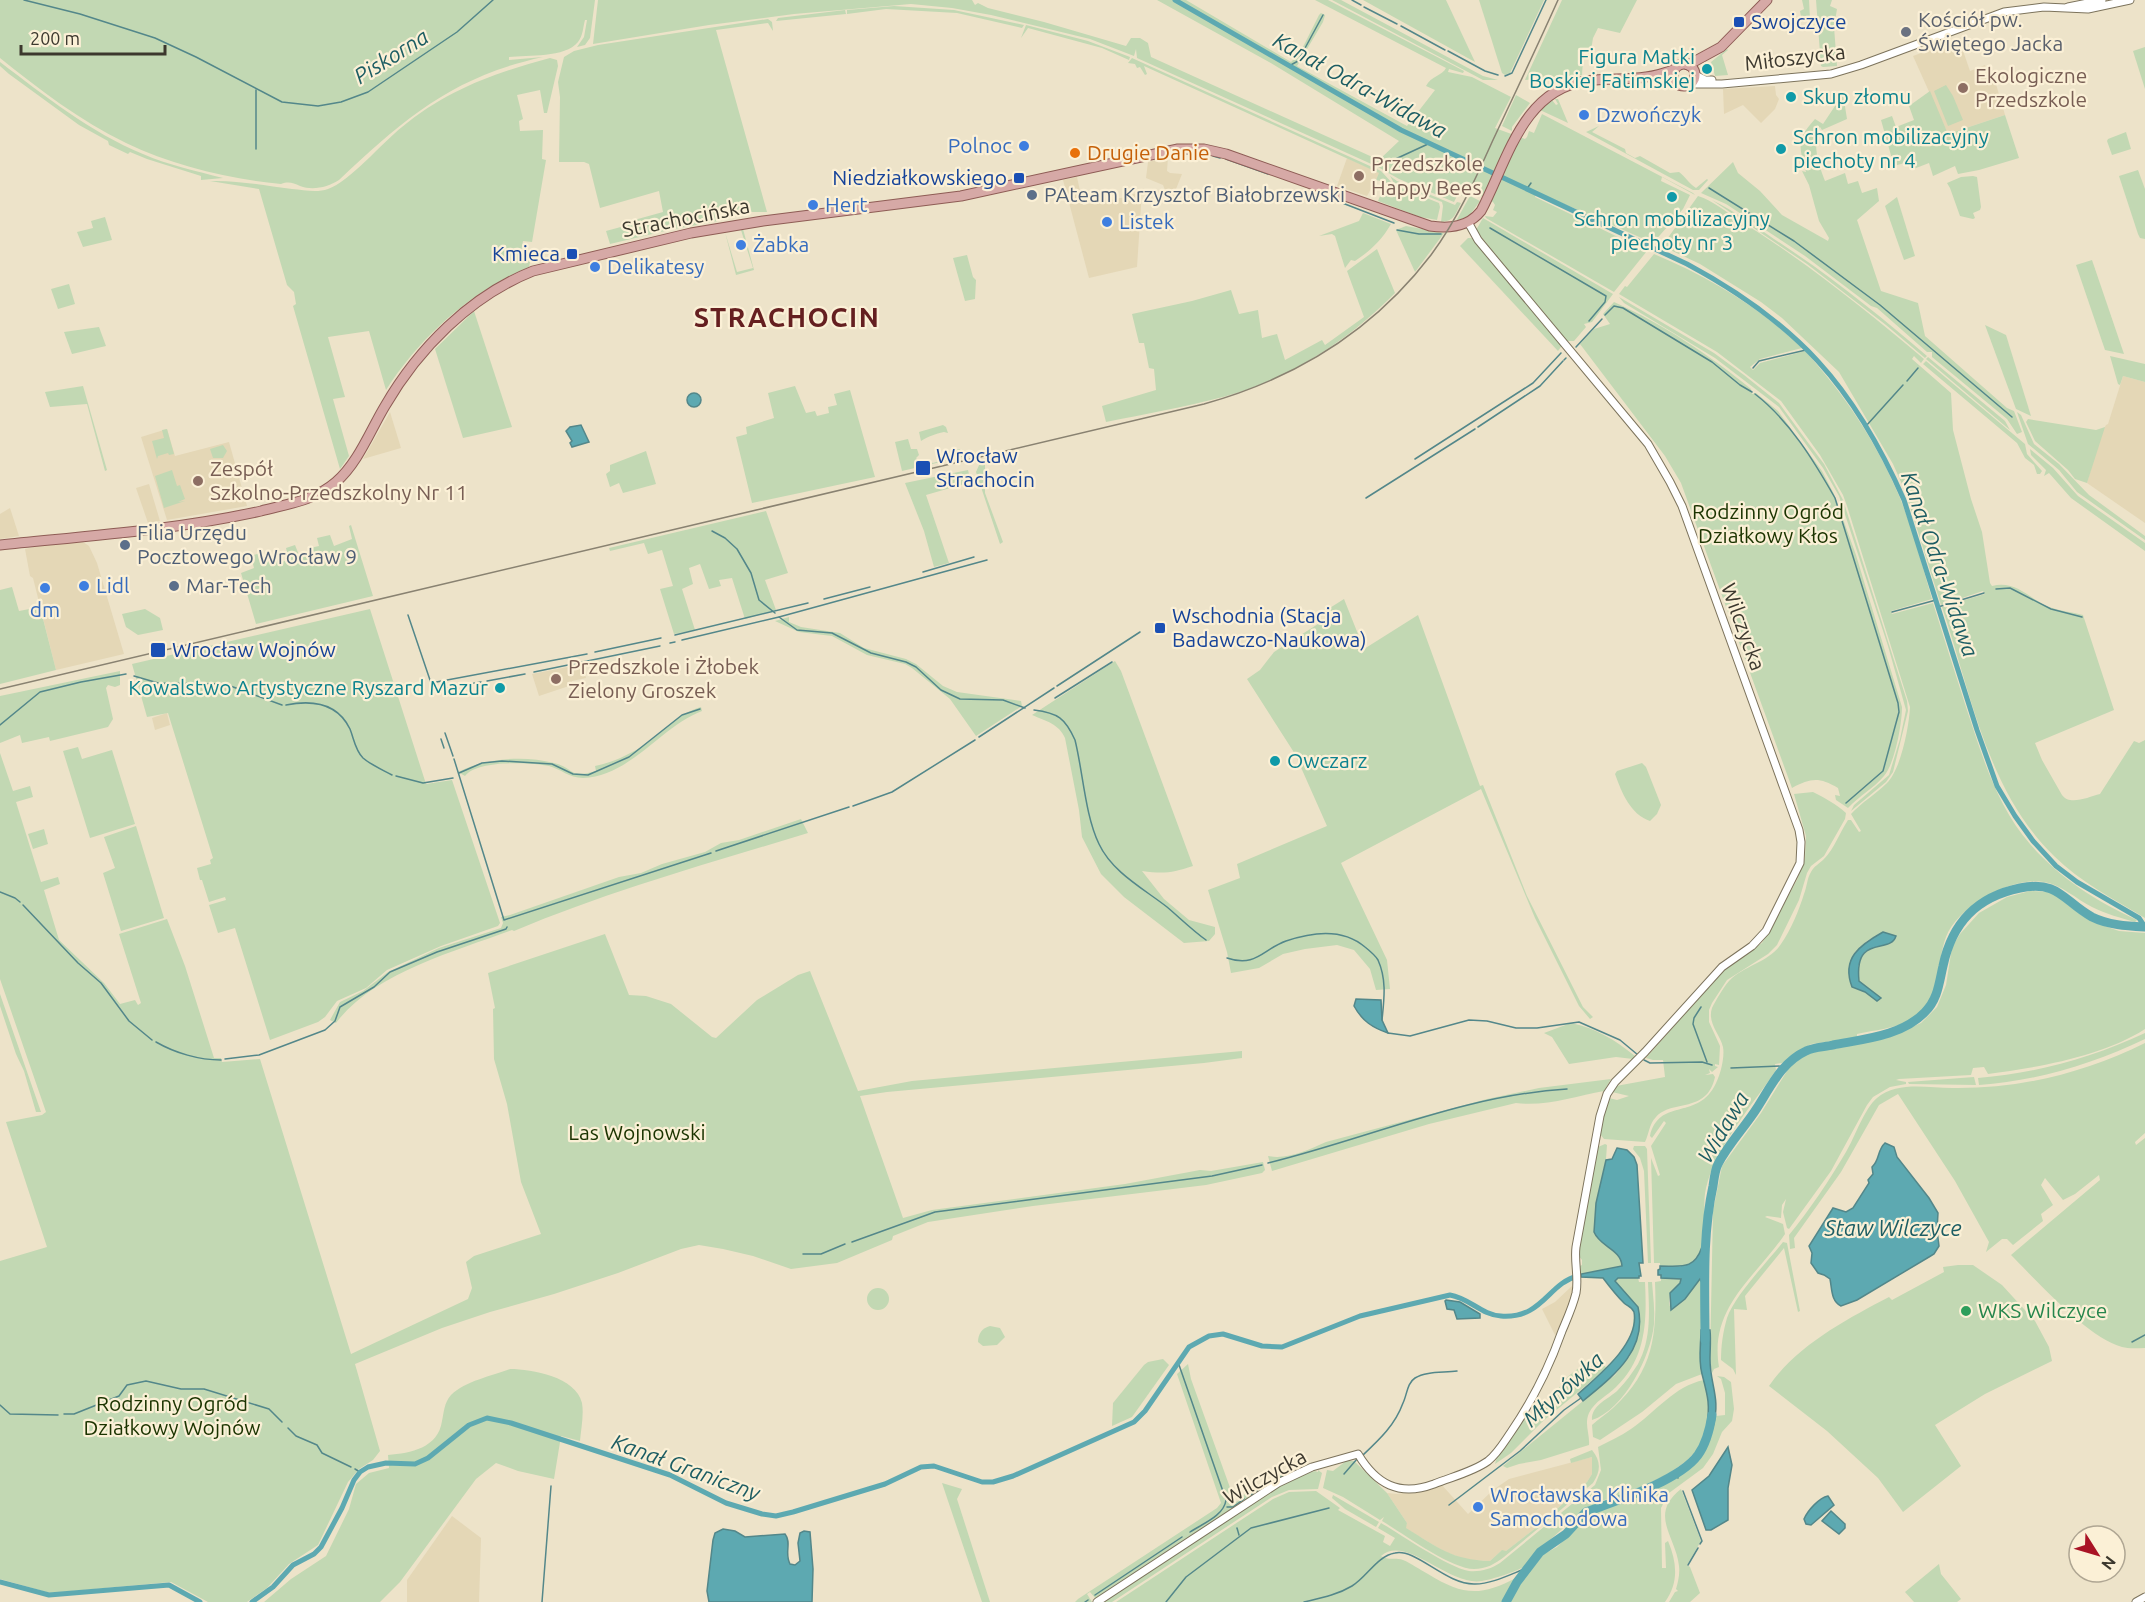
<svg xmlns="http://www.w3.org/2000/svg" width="2145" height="1602" viewBox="0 0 2145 1602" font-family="Ubuntu,sans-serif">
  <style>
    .built { fill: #e4d7b6 }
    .green { fill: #c2d8b3; fill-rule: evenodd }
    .water { fill: #5da9b1; stroke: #53878a; stroke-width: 1.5 }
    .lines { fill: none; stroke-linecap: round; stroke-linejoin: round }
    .stream { stroke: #53878a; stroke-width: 1.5 }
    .canal { stroke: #5da9b1; stroke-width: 5 }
    .river { stroke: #5da9b1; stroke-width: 9 }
    .minor-casing { stroke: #7c735c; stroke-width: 9 }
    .major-casing { stroke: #8e5c55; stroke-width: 11 }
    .minor { stroke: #fff; stroke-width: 7 }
    .major { stroke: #d6a9a6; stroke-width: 9 }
    .rail { stroke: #898271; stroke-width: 1.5 }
    .transit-dot { fill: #1a4fb4; stroke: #fbf0d6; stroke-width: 2 }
    .worship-dot { fill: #6b7280; stroke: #fbf0d6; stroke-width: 2 }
    .culture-dot { fill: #0f9aa8; stroke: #fbf0d6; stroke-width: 2 }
    .education-dot { fill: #8d6e63; stroke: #fbf0d6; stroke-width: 2 }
    .shop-dot { fill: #3f7fe0; stroke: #fbf0d6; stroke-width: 2 }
    .food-dot { fill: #e8710a; stroke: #fbf0d6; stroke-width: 2 }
    .service-dot { fill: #5c6f8a; stroke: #fbf0d6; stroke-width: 2 }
    .leisure-dot { fill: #2e9e5b; stroke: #fbf0d6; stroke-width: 2 }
    .labels { text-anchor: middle; stroke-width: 4.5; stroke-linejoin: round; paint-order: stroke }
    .worship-label { font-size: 21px; fill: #5b616d; stroke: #fbf0d6; text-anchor: start }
    .transit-label { font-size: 21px; fill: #164399; stroke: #fbf0d6; text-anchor: start }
    .culture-label { font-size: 21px; fill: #0d838f; stroke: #fbf0d6; text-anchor: start }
    .street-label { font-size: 21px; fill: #3c382e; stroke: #fbf0d6 }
    .education-label { font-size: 21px; fill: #785e54; stroke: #fbf0d6; text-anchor: start }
    .shop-label { font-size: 21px; fill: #366cbe; stroke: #fbf0d6; text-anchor: start }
    .food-label { font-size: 21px; fill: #c56008; stroke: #fbf0d6; text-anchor: start }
    .service-label { font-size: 21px; fill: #4e5e75; stroke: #fbf0d6; text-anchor: start }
    .park-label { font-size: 21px; fill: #1b3400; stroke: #fbf0d6 }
    .leisure-label { font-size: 21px; fill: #27864d; stroke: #fbf0d6; text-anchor: start }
    .water-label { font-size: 22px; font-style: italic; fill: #1d5d63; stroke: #fbf0d6 }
    .district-label { font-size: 27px; font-weight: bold; letter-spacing: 1.5px; fill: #651f20; stroke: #fbf0d6 }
  </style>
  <rect width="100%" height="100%" fill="#ede3c9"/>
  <g class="built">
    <polygon points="1959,39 1970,71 1985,65 1986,69 1991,67 2005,115 1948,134 1913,56"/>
    <polygon points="1775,86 1776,95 1779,99 1775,109 1761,123 1743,105 1724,114 1723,89"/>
    <polygon points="1168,157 1167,171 1170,173 1182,174 1174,194 1165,190 1163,185 1146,178 1148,162"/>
    <polygon points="1347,158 1380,173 1367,196 1337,186"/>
    <polygon points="1077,177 1083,205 1126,197 1142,191 1137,267 1089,278 1063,180"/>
    <polygon points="2123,376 2145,382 2145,523 2087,483 2100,436 2106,425 2108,424"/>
    <polygon points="390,412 401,448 363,459"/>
    <polygon points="167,429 175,456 229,442 247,506 167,520 141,437"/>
    <polygon points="149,484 160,521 148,523 136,488"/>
    <polygon points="10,508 19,536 0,539 0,514"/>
    <polygon points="83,542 89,546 97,563 124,654 56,670 33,578 30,576 25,549 43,545"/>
    <polygon points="583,664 586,678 572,681 572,684 569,686 539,696 532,674"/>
    <polygon points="167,713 170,725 155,730 152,718"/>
    <polygon points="1572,1286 1572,1294 1559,1333 1555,1335 1542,1309 1555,1302"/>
    <polygon points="1592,1457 1592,1474 1587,1482 1537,1527 1506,1551 1501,1551 1490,1561 1468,1560 1445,1552 1405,1528 1407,1523 1387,1493 1398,1494 1441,1484 1468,1514 1493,1490 1509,1479"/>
    <polygon points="452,1516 481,1538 479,1602 407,1602 407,1580"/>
  </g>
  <g class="green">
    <path d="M 0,0 L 595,0 L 590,38 L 585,45 L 577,47 L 584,37 L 587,20 L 585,20 C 583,27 583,36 578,42 C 565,58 528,55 509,57 L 509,60 L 543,57 C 452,77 405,118 339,180 C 328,187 313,191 300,186 C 293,183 289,181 281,184 C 229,179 174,166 126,143 C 80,121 39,89 0,58 Z"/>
    <path d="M 598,0 L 972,0 L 975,5 L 978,3 L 988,8 L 1044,22 L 1126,46 L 1131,38 L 1140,38 L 1148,43 L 1151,57 L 1379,160 L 1399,141 L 1269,62 L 1157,0 L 1186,0 L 1291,62 L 1300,53 L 1319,15 L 1321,13 L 1325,15 L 1323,22 L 1297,66 L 1407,126 L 1435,90 L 1426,86 C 1431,76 1442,76 1446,68 L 1315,0 L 1328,0 L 1464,71 L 1463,73 L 1449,69 L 1448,72 L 1472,77 L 1511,97 L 1495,128 L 1525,139 L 1527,137 L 1529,131 L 1534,133 L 1542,114 L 1693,193 L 1695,195 L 1662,177 L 1661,181 L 1690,195 L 1683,209 L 1653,243 L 1537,192 L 1535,197 L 1647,251 L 1614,292 L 1486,218 L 1485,216 L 1493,217 L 1497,212 L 1493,210 L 1495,205 L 1493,202 L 1467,189 L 1463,196 L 1458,194 L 1454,202 L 1399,179 L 1378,167 L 1137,58 L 1136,49 L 1134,56 L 1090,39 L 991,15 L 952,8 L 911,4 L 794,14 L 709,25 L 593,44 Z"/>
    <polygon points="1332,0 1341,0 1483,76 1498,80 1483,80"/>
    <polygon points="1363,0 1446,0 1475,62"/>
    <polygon points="1479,0 1544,0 1510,73 1505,75 1502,73"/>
    <polygon points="1562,0 1637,0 1620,33 1598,28 1593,38 1590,57 1583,59 1582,75 1525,80"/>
    <polygon points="1802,0 1809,0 1810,19 1802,22 1800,11 1804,9"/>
    <polygon points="1816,0 1832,0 1830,6 1837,9 1834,27 1837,66 1823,67 1821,66"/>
    <polygon points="894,6 954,10 1024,25 1022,28 957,13 886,9 847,14 847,10"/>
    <polygon points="845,10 846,14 776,21 778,18"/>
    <polygon points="768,19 772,22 773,31 768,23 716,30 767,212 727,212 718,221 669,230 610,244 606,231 628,225 627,222 663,212 659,191 600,208 589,164 584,162 559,162 560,97 558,82 564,57 574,51 598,45"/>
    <polygon points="1026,25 1088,41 1130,57 1129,60 1102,48 1028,28 1021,38"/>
    <polygon points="2145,47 2145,89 2133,51"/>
    <polygon points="1727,49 1728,50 1722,55 1728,75 1715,76 1711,62"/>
    <path d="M 550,58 L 557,60 L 558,66 L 547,113 L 544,113 L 540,90 L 517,95 L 523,119 L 519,121 L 520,131 L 543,130 L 542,159 L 546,160 L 532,242 L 523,241 L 520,257 L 531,257 L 529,267 C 471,291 420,337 386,390 L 369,331 L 328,337 L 345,397 L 333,399 L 349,456 L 340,469 L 293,306 L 296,304 L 294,292 L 287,285 L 259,189 L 210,181 C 238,180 265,186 292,189 C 304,190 317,193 328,189 C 349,182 383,142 402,127 C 447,90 494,73 550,58 Z"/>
    <polygon points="1132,58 1381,171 1394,185 1439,203 1440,207 1437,220 1420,217 1378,201 1386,182 1376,180 1379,173 1144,66 1147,74 1145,75 1140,67 1137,68 1135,64 1128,63"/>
    <path d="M 0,62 C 45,96 90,132 143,154 C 168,165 196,171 223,178 L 201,180 L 201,176 L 147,159 L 130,152 L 128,154 L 109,145 L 108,141 L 79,125 L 9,74 L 0,66 Z"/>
    <polygon points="1946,85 1953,96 1963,120 1948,126 1934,91"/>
    <polygon points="1930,91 1948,134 2005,115 2019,158 1979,170 1958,174 1955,166 1933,176 1929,163 1911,170 1908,162 1894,166 1881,120 1892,116 1896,127 1914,120 1909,106"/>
    <path d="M 1843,94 L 1847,119 L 1822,130 L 1820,127 C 1812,145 1818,163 1825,181 L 1845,173 L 1848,184 L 1858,181 L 1862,193 L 1877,188 L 1879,201 L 1857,220 L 1881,291 L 1918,303 L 1925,336 L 2007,408 L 2014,411 L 2022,432 L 2017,434 L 2007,419 L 1932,357 L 1932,352 L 1927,352 L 1877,308 L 1871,306 L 1805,256 L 1761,227 L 1726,204 L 1701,193 L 1733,162 L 1738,173 L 1760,191 L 1782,215 L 1828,241 L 1829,238 L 1819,221 L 1809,185 L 1802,171 L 1806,172 C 1799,146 1796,140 1815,119 L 1823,124 Z"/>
    <polygon points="1516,95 1530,103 1512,127 1512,131 1502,126"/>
    <polygon points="1555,99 1558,99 1568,123 1540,110 1552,100 1556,105 1558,104"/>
    <path d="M 1599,126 L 1592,132 L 1625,149 L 1626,153 L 1635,158 L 1640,156 L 1670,173 L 1679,172 C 1686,177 1688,183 1696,188 L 1707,179 L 1708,180 L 1699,190 L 1693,190 L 1586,132 Z"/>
    <polygon points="2126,132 2131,149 2112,155 2107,141 2108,139"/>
    <polygon points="2138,170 2145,189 2145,239 2140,238 2138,234 2119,176"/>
    <path d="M 1390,176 L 1397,181 L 1455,205 L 1457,202 L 1461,203 C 1455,214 1455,221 1441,222 L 1443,206 L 1442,202 L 1394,183 Z"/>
    <polygon points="1973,176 1977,177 1981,207 1980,210 1973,213 1975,218 1973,219 1960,216 1950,188 1947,183 1961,177"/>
    <polygon points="1470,196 1480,201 1469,216 1456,221"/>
    <path d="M 1698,196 C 1713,200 1728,214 1742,222 C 1806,262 1866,310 1924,359 L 1921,363 L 1914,356 L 1912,359 L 1951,393 L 1953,430 L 1971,499 L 1982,532 L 1990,583 L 1992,586 C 2016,580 2028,598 2049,607 C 2060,611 2072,612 2083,615 L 2114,710 L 2035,743 L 2042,760 L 2062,795 C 2070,806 2088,797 2100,794 L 2134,741 L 2139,743 L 2145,740 L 2145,918 C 2114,899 2080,882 2054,856 C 1987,791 1971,693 1942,607 L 1985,594 L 1983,591 L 1941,605 L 1905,491 L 1893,464 L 1839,372 L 1782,318 L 1761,302 L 1700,264 L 1662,246 Z"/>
    <polygon points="1897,197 1915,256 1904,260 1885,206"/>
    <path d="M 1712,200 C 1734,211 1754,225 1774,239 C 1828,274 1878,314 1927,356 L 1925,358 L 1886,325 L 1807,264 Z"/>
    <path d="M 1363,213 L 1391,224 C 1382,240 1370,251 1355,261 L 1351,260 L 1345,268 L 1335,236 L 1332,234 L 1319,236 L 1359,221 Z"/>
    <polygon points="105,217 112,240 83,247 77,232 93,228 91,221"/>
    <polygon points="1483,218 1613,294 1592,322 1584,324 1586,327 1574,341 1567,341 1488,248 1488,245 1476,230"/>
    <polygon points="1406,226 1444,233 1415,272 1396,230"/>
    <polygon points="743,229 754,270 736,275 725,232 737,272 753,268 741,230"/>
    <polygon points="1468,238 1472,238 1563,344 1558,351 1460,246"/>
    <path d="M 1377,249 L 1395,293 C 1348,341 1289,379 1223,397 C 1185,407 1145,414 1106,422 L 1102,406 L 1156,390 L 1154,369 L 1149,368 L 1144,343 L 1139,343 L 1132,314 L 1192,301 L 1231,290 L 1239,314 L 1258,310 L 1262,338 L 1277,334 L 1285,360 L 1322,340 L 1325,345 L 1364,317 L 1347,271 Z"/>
    <path d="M 1654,254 C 1709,277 1759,307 1802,348 L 1760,359 L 1750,367 L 1753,370 L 1760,363 L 1805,351 C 1845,395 1877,443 1900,498 C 1913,530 1922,565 1932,599 L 1891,611 L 1892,614 L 1933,603 C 1944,638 1955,673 1966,707 C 1982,755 1996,805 2030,844 C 2058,877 2097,902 2137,920 L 2135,922 C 2121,918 2106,914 2092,907 C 2076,899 2062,885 2044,882 C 2012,876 1958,906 1946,937 C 1937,961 1941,989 1924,1009 C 1908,1028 1879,1029 1857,1034 L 1857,1038 L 1811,1044 L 1782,1063 L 1775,1064 L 1776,1070 C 1752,1106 1716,1146 1706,1188 C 1701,1210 1710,1237 1699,1257 C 1691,1270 1673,1266 1660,1266 L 1660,1263 L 1654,1263 L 1651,1158 L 1658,1176 L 1660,1175 L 1651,1146 L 1666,1123 L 1664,1121 L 1652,1138 L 1650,1136 C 1659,1098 1695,1120 1714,1087 C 1720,1077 1725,1058 1723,1047 C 1720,1034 1707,1023 1712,1008 C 1716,1000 1723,988 1729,981 C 1744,965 1768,963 1781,944 C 1791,930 1799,910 1804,894 C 1807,887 1807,878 1811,872 C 1814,866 1819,864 1824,859 C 1834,849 1840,832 1848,820 L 1851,820 L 1859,832 L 1861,831 L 1851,814 C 1862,802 1876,794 1887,783 C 1901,769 1909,727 1910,707 L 1847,506 L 1843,495 L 1820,455 L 1781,401 L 1717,352 L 1619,294 L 1625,286 L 1627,287 ZM 1883,932 L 1892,943 C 1866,947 1856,953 1859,981 L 1869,989 L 1865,992 L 1852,987 L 1854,953 L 1867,941 Z"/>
    <polygon points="967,255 973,277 976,280 975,299 965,301 953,258"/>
    <polygon points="2092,260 2124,354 2105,350 2076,265"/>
    <polygon points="69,284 75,304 58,309 51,289"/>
    <polygon points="1619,297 1714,353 1744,375 1779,403 1809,444 1824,464 1843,500 1907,701 1908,711 1893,772 1886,782 1851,811 1854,805 1889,775 1900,739 1906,710 1888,646 1839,496 1823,468 1779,407 1715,358 1624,303"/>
    <path d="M 1614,302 C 1663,324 1711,356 1751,389 L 1752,394 L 1756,393 L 1778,411 L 1822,471 L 1834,494 L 1856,555 L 1902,707 C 1902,724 1895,763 1884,776 C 1874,788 1859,796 1848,808 L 1836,800 L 1835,795 L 1840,796 L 1838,788 C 1819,777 1811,778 1792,788 L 1681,483 L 1665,456 L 1580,344 L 1594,329 L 1610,324 L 1603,314 Z"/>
    <polygon points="474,311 512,427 463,438 435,349"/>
    <polygon points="1985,325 2006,335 2031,416 2016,409"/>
    <polygon points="99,327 106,346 72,354 64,332"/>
    <polygon points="2110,356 2145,364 2145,382 2123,376 2120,385 2118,384"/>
    <polygon points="1928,357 2005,421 2010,430 1926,359"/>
    <polygon points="1926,361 2025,444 2027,454 2042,471 2040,474 2037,474 2034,465 2025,458 2017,443 1923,364"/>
    <polygon points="83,386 107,470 105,471 87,404 50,407 45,392"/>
    <polygon points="795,386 806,413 815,411 817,416 829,413 828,407 837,405 834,394 850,390 875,477 752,503 736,437 747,434 746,427 774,418 768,393"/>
    <polygon points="2017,412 2021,415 2034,444 2059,464 2089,495 2145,536 2145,540 2077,492 2059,470 2028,444"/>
    <polygon points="2028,419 2096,430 2105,427 2087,483 2075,479 2068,470 2035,441 2026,422"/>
    <path d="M 943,425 L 946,427 L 948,433 L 944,432 C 935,434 929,436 921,441 L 919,432 Z"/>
    <polygon points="167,429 174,454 169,455 168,453 158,456 157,459 152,441 164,438 162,430"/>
    <polygon points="908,439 911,449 917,449 919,455 916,458 920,463 924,460 923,464 926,464 927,461 933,463 950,458 953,454 958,455 956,450 960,449 962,457 902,471 895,442"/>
    <polygon points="223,445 227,451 223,458 213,458 210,449"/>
    <polygon points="2030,449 2053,468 2078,496 2145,543 2145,551 2071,498 2049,473 2044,476 2046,470 2031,455"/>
    <polygon points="646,451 656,484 623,493 619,483 610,487 606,474 610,471 610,465"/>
    <polygon points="985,461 985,493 1003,542 1000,544 976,472 980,463"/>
    <polygon points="172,470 177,486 180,485 185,499 178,502 185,501 164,508 155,476"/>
    <polygon points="968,470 971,482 926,495 949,563 934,567 924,531 905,483"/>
    <polygon points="766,511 788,573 765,580 776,610 745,619 732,578 719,580 721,586 709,589 700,564 689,568 693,584 682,589 695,630 674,634 660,589 673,586 662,550 648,554 644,543 610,551 609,548"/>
    <polygon points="351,525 373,596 256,624 241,573 254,568 251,556 263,552 266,562 279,558 281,562 289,560 286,548 295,545 299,555 306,552 310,560 313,559 310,548 319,546 317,538 330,535 334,546 352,539 349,526"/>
    <polygon points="12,587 19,611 40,607 56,670 0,684 0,590"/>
    <polygon points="1344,599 1364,649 1418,615 1480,786 1483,785 1527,896 1583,1007 1593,1017 1590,1019 1579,1006 1535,918 1481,789 1341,863 1387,960 1390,989 1376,990 1370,969 1354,950 1337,945 1305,949 1283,954 1259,968 1231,973 1227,952 1208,890 1240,878 1237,864 1327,826 1295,754 1247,679 1260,670 1274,652 1329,617 1325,611"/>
    <polygon points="145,609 160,618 163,630 138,635 126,627 122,614"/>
    <polygon points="370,609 426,784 452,780 500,923 498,926 441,946 387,970 366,988 337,1001 325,1017 318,1022 270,1040 235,928 218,933 209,905 226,900 225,897 209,902 202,880 200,880 197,868 211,864 210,860 213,858 168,713 147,717 132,664"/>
    <polygon points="789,617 789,622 801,627 840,633 864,648 906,659 916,664 943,686 957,692 1021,701 1022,706 976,736 950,699 912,668 905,664 867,655 832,636 799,632 775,621"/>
    <path d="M 1115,661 L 1121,671 L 1193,866 C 1172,873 1164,874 1142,871 L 1164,899 L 1189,920 L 1215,927 L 1215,934 L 1209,941 L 1184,943 L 1124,897 L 1101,874 L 1082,837 L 1079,810 L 1065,738 C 1059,724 1046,721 1032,715 Z"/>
    <polygon points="120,671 120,685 115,687 108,685 106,688 113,719 108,727 50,741 49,737 22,743 20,735 0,743 0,696"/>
    <path d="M 701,707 L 702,711 C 660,727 631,776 583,778 C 569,778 561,769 549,766 C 530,762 477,760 465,776 L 458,772 C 485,758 524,755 554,763 C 575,768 568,779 596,771 L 595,766 C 614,762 631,754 647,743 C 668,728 675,715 701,707 Z"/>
    <polygon points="78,747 82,759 112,750 135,824 90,838 63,751"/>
    <polygon points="0,753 13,791 30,786 33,797 16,802 41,882 58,877 60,884 44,890 59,940 104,983 120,1004 135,1000 138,1005 141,1003 119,934 167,919 185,966 214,1058 221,1058 222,1062 260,1059 351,1354 468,1299 472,1288 466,1262 474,1256 541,1234 521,1182 507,1104 494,1059 493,1009 495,1008 488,973 605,934 629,995 646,996 671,1004 712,1037 716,1038 757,1000 798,975 810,971 858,1091 912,1081 1242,1051 1242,1058 1204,1063 887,1092 860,1096 903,1218 932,1210 1125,1184 1200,1170 1211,1171 1263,1162 1265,1170 1262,1173 1206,1185 1033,1206 928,1222 893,1236 892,1240 837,1263 791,1269 753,1256 723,1249 699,1245 681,1249 618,1273 554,1294 490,1312 442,1328 355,1364 380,1451 373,1460 359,1469 348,1482 318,1545 289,1564 267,1588 247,1602 208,1602 171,1582 50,1593 0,1579 0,1261 47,1247 6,1122 42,1115 46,1112 0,979"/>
    <path d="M 1642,763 L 1646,767 L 1661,805 L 1657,814 L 1650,821 C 1630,814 1622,793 1615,774 L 1617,771 Z"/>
    <path d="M 1813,792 C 1825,798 1836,804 1846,813 L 1845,819 L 1824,856 L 1811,866 L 1807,873 L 1799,900 L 1777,945 L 1768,954 L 1727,980 L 1712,1003 L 1709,1010 L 1709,1022 L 1720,1046 L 1719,1065 L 1715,1064 L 1715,1066 L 1718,1067 L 1712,1072 L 1709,1069 L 1710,1073 L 1705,1075 L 1713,1074 L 1715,1077 C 1707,1114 1672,1099 1656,1117 C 1649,1124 1649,1134 1645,1142 L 1604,1139 L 1600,1134 L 1605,1105 L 1609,1098 L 1617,1100 L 1629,1096 L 1612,1092 L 1616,1086 L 1665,1077 L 1663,1060 L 1653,1060 L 1646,1058 L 1727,966 L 1762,943 L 1771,928 L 1797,880 L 1805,858 L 1806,836 L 1794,794 Z"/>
    <path d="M 801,819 L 808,833 C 710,863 609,891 514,931 L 512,930 C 456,951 373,973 336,1023 L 330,1020 L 340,1002 L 363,991 L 388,972 L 439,948 L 501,928 L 503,923 L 501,917 L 510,915 L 619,877 L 641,873 L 662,864 L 705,852 L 721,843 L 739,840 Z"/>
    <polygon points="136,826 164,918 121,931 103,873 115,868 104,837"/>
    <polygon points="44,829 48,844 33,849 28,834"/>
    <path d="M 2030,891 L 2051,892 L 2081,915 L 2096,923 L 2119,931 L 2145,933 L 2145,1029 C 2102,1057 2034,1068 1988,1074 L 1984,1067 L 1973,1068 L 1971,1075 L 1899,1079 L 1896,1080 L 1906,1082 L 1906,1084 L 1890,1087 L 1873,1097 L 1867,1105 L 1831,1171 L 1789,1229 L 1787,1228 L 1783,1212 L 1786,1199 L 1782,1205 L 1781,1218 L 1767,1216 L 1765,1217 L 1783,1224 L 1785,1234 C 1755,1278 1709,1307 1719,1367 L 1714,1369 L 1712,1373 L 1710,1359 L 1713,1211 L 1722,1166 L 1761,1113 L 1792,1063 L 1811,1051 L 1887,1038 L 1921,1023 L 1937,1007 L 1946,985 L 1952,947 L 1960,934 L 1979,913 L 2007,897 Z"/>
    <polygon points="0,994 41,1112 36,1112 24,1071 16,1054 0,1006"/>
    <path d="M 1571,1023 C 1596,1028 1615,1040 1635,1056 L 1633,1059 L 1616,1057 L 1569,1064 L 1552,1037 L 1544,1033 Z"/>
    <path d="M 2145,1033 L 2145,1039 C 2093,1064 2037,1081 1979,1085 L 1978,1078 C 2038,1073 2091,1058 2145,1033 Z"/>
    <path d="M 2145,1043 L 2145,1133 L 2135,1142 L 2136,1145 L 2145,1138 L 2145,1348 C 2138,1348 2129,1349 2122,1347 C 2088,1338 2037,1281 2011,1255 L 2100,1180 L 2099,1175 L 2075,1194 L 2063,1200 L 2045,1178 L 2041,1185 L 2053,1205 L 2041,1214 L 2043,1221 L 2013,1245 L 2007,1239 L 2002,1239 L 1986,1252 L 1989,1242 L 1955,1181 L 1898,1094 L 1879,1105 L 1841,1172 L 1794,1238 L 1795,1248 L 1790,1249 L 1789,1235 C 1810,1209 1829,1181 1846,1152 C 1855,1137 1864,1109 1877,1098 C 1897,1081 1928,1088 1952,1088 C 2019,1089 2085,1073 2145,1043 Z"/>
    <polygon points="1974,1077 1976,1085 1909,1084 1908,1082"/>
    <path d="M 1611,1079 L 1604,1091 C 1576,1096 1545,1107 1516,1103 L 1429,1124 L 1272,1171 L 1268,1156 C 1287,1160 1308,1150 1326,1142 L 1487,1099 L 1539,1088 Z"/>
    <polygon points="1605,1144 1607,1145 1606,1159 1596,1203 1609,1248 1621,1257 1622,1266 1581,1274 1580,1266 1582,1265 1582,1260 1578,1255 1598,1147"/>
    <polygon points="1634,1146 1645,1146 1647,1149 1651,1263 1648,1263 1644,1171 1640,1158 1633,1149"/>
    <path d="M 1783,1242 L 1787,1243 L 1800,1311 L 1798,1312 L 1784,1248 L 1745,1296 L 1747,1310 L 1734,1309 L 1736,1375 L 1733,1369 L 1721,1360 C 1721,1345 1723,1332 1727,1318 C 1735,1295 1768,1261 1783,1242 Z"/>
    <path d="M 1958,1265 L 1973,1265 L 2002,1285 L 2035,1321 L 2049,1347 L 2052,1361 L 1985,1394 L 1935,1425 L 1961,1466 L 1903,1512 L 1878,1478 L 1827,1431 L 1769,1386 C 1796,1346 1847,1319 1889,1297 L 1892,1300 L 1944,1272 L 1943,1267 Z"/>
    <path d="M 1618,1278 L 1638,1278 L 1639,1282 L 1645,1282 C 1647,1322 1646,1358 1616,1387 C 1607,1396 1595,1401 1589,1413 C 1584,1424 1590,1434 1589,1445 L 1541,1460 L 1519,1464 L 1507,1468 L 1503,1466 L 1615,1375 L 1630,1356 L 1635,1304 L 1616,1284 L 1615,1281 Z"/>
    <path d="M 1661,1278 L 1681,1279 L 1680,1283 L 1670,1293 L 1669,1303 L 1671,1310 L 1685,1299 L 1700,1279 L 1702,1283 L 1700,1354 L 1702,1374 L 1676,1384 L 1642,1412 L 1600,1440 L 1593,1437 L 1592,1425 C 1598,1419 1607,1414 1613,1408 C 1654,1371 1657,1334 1655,1282 L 1661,1281 Z"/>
    <path d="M 1648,1282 L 1652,1282 C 1653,1296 1655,1310 1654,1324 C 1651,1356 1624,1410 1592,1420 C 1591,1405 1609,1399 1618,1390 C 1626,1382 1632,1373 1638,1364 C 1652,1338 1649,1310 1648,1282 Z"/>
    <circle cx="878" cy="1299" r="11"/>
    <path d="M 990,1326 L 1000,1328 L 1005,1337 L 997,1345 L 983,1346 L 978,1342 C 978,1334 982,1328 990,1326 Z"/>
    <polygon points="1163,1359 1169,1365 1132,1417 1112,1426 1113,1403 1144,1365 1148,1362"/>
    <polygon points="1601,1363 1607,1368 1542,1422 1511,1453 1495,1464 1497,1457 1527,1415 1537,1419 1566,1378 1580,1367"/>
    <polygon points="1188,1364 1191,1379 1233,1496 1228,1501 1231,1505 1243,1498 1242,1496 1248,1492 1250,1494 1296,1466 1291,1473 1263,1489 1096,1599 1090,1592 1087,1594 1092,1602 1075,1602 1078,1599 1217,1508 1221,1503 1177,1374"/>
    <path d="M 510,1369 C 532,1369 576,1377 582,1403 C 584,1415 581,1429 580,1441 L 561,1436 L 554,1479 L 518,1471 L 496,1463 L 476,1479 L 400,1582 L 380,1602 L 264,1602 L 291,1579 L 326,1556 L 349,1509 L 356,1484 L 369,1473 L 389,1468 L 388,1455 C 411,1453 438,1448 442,1421 C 444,1412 444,1403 451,1395 C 465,1381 492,1376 510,1369 Z"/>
    <path d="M 1717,1376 L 1724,1377 L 1731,1382 L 1734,1409 L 1732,1421 L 1722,1432 L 1713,1454 L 1703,1468 L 1669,1493 L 1661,1508 L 1662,1568 L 1666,1568 L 1665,1543 L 1668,1541 C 1677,1562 1679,1583 1665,1602 L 1509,1602 L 1518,1586 L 1544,1554 L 1557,1547 L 1589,1515 L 1654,1489 L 1676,1478 L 1678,1474 L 1696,1462 L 1705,1450 L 1716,1416 L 1725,1415 L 1725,1393 L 1721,1379 Z"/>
    <path d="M 1704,1380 C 1725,1450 1679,1472 1623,1494 C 1611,1498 1595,1502 1585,1510 C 1570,1521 1557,1534 1543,1546 C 1537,1551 1532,1562 1525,1566 C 1516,1572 1493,1579 1482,1581 C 1449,1587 1406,1534 1381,1556 C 1388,1561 1395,1557 1403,1560 C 1411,1563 1420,1570 1428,1574 C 1462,1595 1480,1597 1516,1578 L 1502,1602 L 1116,1602 L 1273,1499 L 1289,1492 L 1316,1491 L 1340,1508 L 1338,1510 L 1385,1536 L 1383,1542 L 1390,1546 L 1395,1538 L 1378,1528 L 1381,1523 C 1402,1535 1447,1567 1469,1571 C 1480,1572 1491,1569 1500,1563 L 1595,1485 L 1601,1470 L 1598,1447 C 1609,1441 1621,1436 1631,1429 C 1656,1412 1674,1386 1704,1380 Z"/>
    <path d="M 1592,1450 C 1601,1461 1601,1471 1593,1483 L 1504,1557 C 1495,1564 1486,1569 1474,1569 C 1451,1569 1404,1534 1382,1521 L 1384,1517 L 1380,1520 L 1343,1497 L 1323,1488 L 1327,1470 L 1333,1471 L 1346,1461 L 1354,1461 L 1387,1493 L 1407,1523 L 1406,1528 C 1437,1547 1452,1560 1490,1561 L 1502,1550 L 1506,1551 L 1537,1527 L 1587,1482 L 1592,1474 L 1592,1457 L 1571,1463 L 1570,1459 Z"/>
    <path d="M 1318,1470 L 1322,1473 L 1318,1489 L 1289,1490 L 1272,1497 L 1112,1602 L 1103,1602 C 1142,1576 1180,1551 1219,1525 C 1249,1505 1280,1481 1315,1471 L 1318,1472 Z"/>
    <polygon points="942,1483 962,1489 957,1499 990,1602 982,1602"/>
    <path d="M 1681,1489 L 1701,1541 L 1687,1565 L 1690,1567 L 1700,1593 L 1690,1602 L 1669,1602 L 1675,1592 L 1678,1591 L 1676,1589 C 1678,1582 1680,1574 1679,1566 C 1676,1536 1648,1515 1681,1489 Z"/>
    <polygon points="1333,1495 1379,1522 1376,1527 1345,1509 1332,1498"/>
    <polygon points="1939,1564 1941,1574 1961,1599 1957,1602 1914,1602 1905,1592"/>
  </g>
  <g class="water">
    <circle cx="694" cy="400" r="7"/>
    <polygon points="581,425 589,442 572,447 570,443 572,441 566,431 570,427"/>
    <path d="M 1883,932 L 1896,936 C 1890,955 1854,933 1859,981 L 1881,998 L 1877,1001 L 1865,992 L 1852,987 C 1841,958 1860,945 1883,932 Z"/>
    <path d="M 1356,999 L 1381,1000 L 1382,1020 L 1388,1033 C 1373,1028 1362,1021 1354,1006 Z"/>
    <path d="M 1885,1143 L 1894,1147 L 1897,1157 L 1929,1198 L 1938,1213 L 1937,1230 L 1939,1246 L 1934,1254 L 1929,1257 L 1857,1300 L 1841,1306 C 1831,1301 1832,1289 1830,1279 L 1824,1275 L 1818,1273 L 1811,1263 L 1812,1253 L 1809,1246 L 1833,1208 L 1846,1212 L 1853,1208 L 1869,1183 L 1868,1180 L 1873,1174 L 1872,1167 C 1880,1160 1877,1150 1885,1143 Z"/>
    <path d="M 1617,1148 L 1627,1150 L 1634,1157 L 1637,1165 L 1643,1263 L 1639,1263 L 1641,1276 L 1639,1276 L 1639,1278 L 1618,1278 L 1615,1281 L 1638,1307 C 1648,1351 1612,1377 1583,1401 L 1578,1394 C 1598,1376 1640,1343 1634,1312 C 1632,1307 1627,1306 1624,1303 C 1616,1295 1609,1286 1603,1278 L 1581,1277 L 1581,1274 L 1622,1266 C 1621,1249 1600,1247 1594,1232 L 1596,1203 L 1606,1160 L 1612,1159 Z"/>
    <path d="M 1702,1247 L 1702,1283 L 1700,1279 L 1685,1299 L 1671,1310 L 1670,1293 L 1680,1283 L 1681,1279 L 1661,1278 L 1661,1275 L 1658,1275 L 1658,1270 L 1660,1269 L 1660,1266 C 1682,1266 1694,1270 1702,1247 Z"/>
    <polygon points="1446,1300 1460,1302 1480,1314 1480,1318 1457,1319 1454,1310 1447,1309 1445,1301"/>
    <path d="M 1701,1330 L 1710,1330 C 1711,1340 1710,1350 1710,1359 C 1710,1386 1721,1397 1713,1427 L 1707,1427 C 1710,1403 1708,1397 1702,1374 C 1698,1360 1701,1344 1701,1330 Z"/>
    <polygon points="1728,1447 1732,1465 1728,1488 1728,1520 1711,1530 1706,1530 1692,1490 1709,1476"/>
    <path d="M 1828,1496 L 1834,1505 L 1811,1525 L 1806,1524 L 1804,1519 C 1808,1510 1819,1498 1828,1496 Z"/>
    <polygon points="1831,1511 1845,1524 1845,1528 1839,1534 1822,1521"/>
    <path d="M 723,1529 L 735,1531 L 745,1537 L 785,1534 C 792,1543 784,1553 790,1564 L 795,1565 L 800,1561 L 798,1543 L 800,1533 L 804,1531 L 810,1532 L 813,1569 L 812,1602 L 709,1602 L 707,1591 L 713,1540 L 715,1533 Z"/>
  </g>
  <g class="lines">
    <g class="stream">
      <polyline points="24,0 80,14 155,38 196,57 282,102 318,106 341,102 368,92 457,32 493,0"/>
      <polyline points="1352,0 1361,5"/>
      <polyline points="1364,7 1397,24"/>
      <polyline points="1401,26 1445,50"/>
      <polyline points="1448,51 1485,71 1498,75"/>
      <polyline points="1289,66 1298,61 1323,15"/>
      <polyline points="1505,76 1512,73 1546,0"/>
      <polyline points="256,149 256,90"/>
      <polyline points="1185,154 1208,154"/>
      <polyline points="1213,156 1220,158"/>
      <polyline points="1226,159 1268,174"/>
      <polyline points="1389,162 1428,144"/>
      <polyline points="1709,188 1794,241 1880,305 2012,417"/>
      <polyline points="1526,190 1531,183"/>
      <polyline points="1332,199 1394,223"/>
      <polyline points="1490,228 1606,296 1605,302 1589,321"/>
      <polyline points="1397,230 1419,234 1441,234"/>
      <polyline points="1605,315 1614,306 1623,308 1712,362 1740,385 1752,392"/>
      <polyline points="1576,347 1602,319"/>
      <polyline points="1564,360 1566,358"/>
      <polyline points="1753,368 1759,361 1806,350"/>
      <polyline points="1907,381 1918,368"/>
      <path d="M 1755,394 C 1789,420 1814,461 1835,498 L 1898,703 L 1899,712 L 1883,771 L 1846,803"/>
      <polyline points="1866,426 1903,385"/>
      <polyline points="1478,427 1540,386 1563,361"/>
      <polyline points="1415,459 1533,383 1561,353"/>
      <polyline points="1366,498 1475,429"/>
      <polyline points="712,531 725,538 737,549 751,573 759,600 775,613"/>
      <polyline points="923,572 974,557"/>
      <polyline points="1996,589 2010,588 2051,609 2082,617"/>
      <polyline points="824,599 870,587"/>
      <polyline points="1938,607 1984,593"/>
      <polyline points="1892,612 1936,600"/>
      <polyline points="408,615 431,683 587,654"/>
      <polyline points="779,617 797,630 832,633 871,653 906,662 916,667 941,690 960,699 1003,700 1025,708"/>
      <polyline points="675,635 808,603"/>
      <polyline points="682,640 779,617 987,560"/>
      <polyline points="670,643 675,642"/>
      <polyline points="595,652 661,638"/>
      <polyline points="534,672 660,646"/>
      <polyline points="134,676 158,683 225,684 282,705"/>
      <polyline points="487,681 525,674"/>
      <polyline points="1057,686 1140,632"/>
      <polyline points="433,690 481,682"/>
      <polyline points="1055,698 1112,662"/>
      <path d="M 286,705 C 311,700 337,702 350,729 C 354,739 355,750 363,758 C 371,765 383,770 392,775"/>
      <path d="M 1034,710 C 1058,713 1065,718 1075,740 C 1083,772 1085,815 1099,844 C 1112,872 1144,889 1167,907 C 1180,918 1192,930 1206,940"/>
      <polyline points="0,725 40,692 81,682 126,674"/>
      <polyline points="445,733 453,756"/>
      <polyline points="979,737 1054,688"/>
      <polyline points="441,739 444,748"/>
      <polyline points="454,759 504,920 711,853"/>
      <polyline points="459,773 482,763 502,761 552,764 573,774 588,775 629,757 682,715 700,709"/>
      <polyline points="396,776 423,783 453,778"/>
      <polyline points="853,806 892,792 975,740"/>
      <polyline points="716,851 849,807"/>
      <polyline points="0,892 15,898 20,902"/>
      <polyline points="23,905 78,963 101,983 129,1021 152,1040"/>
      <path d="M 1227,958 C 1256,968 1263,949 1286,941 C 1312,932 1343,928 1365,947 C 1370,951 1375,955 1378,960 C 1387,980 1384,1000 1382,1020"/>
      <polyline points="1701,1007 1694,1018 1693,1024 1707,1062"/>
      <polyline points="1388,1033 1410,1036 1469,1020 1487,1021 1516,1028 1537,1028 1579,1022 1620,1040 1638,1055"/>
      <path d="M 156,1042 C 175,1053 199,1060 221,1060"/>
      <polyline points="225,1059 259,1055 325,1030 335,1021 340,1007 374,987 390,972 437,952 506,929 507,927"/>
      <polyline points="1644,1060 1650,1063 1702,1062 1712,1065"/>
      <polyline points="1731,1068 1783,1066"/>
      <path d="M 1268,1163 C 1367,1139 1464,1095 1567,1089"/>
      <polyline points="852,1242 935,1212 1212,1176 1262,1165"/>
      <polyline points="803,1254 821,1254 845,1244"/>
      <polyline points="1702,1271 1706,1267"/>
      <polyline points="2132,1342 2145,1335"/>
      <path d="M 1178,1362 L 1226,1500 C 1224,1516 1202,1524 1190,1532"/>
      <polyline points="0,1405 10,1414 58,1415"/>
      <polyline points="64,1414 74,1414 119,1396 127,1385 146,1381 181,1389 204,1389 269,1409 282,1422"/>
      <polyline points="288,1428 296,1436 317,1445 322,1453 351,1467"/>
      <path d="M 1363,1455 C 1380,1439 1395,1425 1403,1403 C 1407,1395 1407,1383 1415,1378 C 1426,1371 1444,1373 1457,1371"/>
      <polyline points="355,1469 360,1472"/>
      <polyline points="1675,1473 1678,1478"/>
      <polyline points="1344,1474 1357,1459"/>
      <polyline points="1683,1491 1702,1541 1700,1544"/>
      <polyline points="1251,1495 1288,1473"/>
      <polyline points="1449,1505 1520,1451 1564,1410 1581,1398"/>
      <polyline points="1227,1507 1233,1507 1244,1499"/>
      <polyline points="1237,1528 1239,1535"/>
      <polyline points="1688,1565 1698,1548"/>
      <polyline points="1095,1595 1182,1537"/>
      <polyline points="542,1602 551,1486"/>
      <polyline points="1085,1602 1088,1600"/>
      <polyline points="1166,1602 1186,1577 1251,1528 1329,1508"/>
      <path d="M 1304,1602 C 1321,1598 1337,1595 1352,1586 C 1367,1577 1377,1556 1395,1553 C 1416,1548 1446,1585 1475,1584 C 1492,1584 1511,1574 1527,1568"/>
    </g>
    <g class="canal">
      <path d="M 1175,0 L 1401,130 L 1687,264 C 1797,323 1854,386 1904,500 L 1977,730 L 1997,786 L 2015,816 L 2033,841 L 2056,866 L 2077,882 L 2139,918 L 2145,927"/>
      <polyline points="0,1582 49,1595 169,1585 200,1602"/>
      <path d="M 252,1602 L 273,1587 L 293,1565 L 314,1554 L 321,1547 L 342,1508 L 354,1480 L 360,1472 L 368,1467 L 386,1463 L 415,1464 L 428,1458 L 469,1425 L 487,1418 L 511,1423 L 670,1475 L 726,1503 L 762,1514 L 776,1516 L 793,1512 L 885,1484 L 921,1467 L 934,1466 L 982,1482 L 993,1482 L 1013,1476 L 1134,1422 L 1145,1411 L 1189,1347 L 1209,1336 L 1223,1334 L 1262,1346 L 1282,1347 L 1360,1316 L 1450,1295 C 1469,1298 1482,1315 1501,1316 C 1543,1319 1548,1283 1578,1276"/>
    </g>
    <g class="river">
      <path d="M 1705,1340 C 1705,1289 1702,1236 1713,1186 C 1714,1179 1715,1170 1718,1164 C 1729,1143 1745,1127 1757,1108 C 1771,1086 1782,1062 1806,1051 C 1814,1047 1825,1047 1833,1045 C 1864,1039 1902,1036 1925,1012 C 1938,999 1939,983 1943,966 C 1952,923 1976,897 2020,888 C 2059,880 2063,901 2092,917 C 2108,925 2127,926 2145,927"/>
      <path d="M 1506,1602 L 1517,1582 L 1540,1552 L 1566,1534 L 1586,1512 C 1616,1501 1679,1481 1698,1455 C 1706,1444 1710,1428 1712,1415"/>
    </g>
    <g class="minor-casing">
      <g id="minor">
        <polyline points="2068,7 2102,0"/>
        <polyline points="1695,75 1705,80 1712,80"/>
        <polyline points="1690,84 1722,84 1831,74 1861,65 2004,12 2044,7 2088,9 2130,0"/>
        <path d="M 1097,1602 L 1278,1483 L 1312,1467 L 1358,1454 C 1376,1484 1399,1497 1434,1484 C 1451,1477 1473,1472 1488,1461 C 1498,1453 1504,1442 1511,1432 C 1533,1400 1549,1368 1562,1331 C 1567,1319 1573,1306 1576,1293 C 1579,1278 1574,1262 1576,1247 L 1600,1116 L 1607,1094 L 1615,1082 L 1645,1052 L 1722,967 L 1752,946 L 1766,931 L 1800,863 L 1801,842 L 1799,830 L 1682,506 L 1670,482 L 1648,444 L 1478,240 L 1468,222"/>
        <polyline points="2136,1602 2145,1597"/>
      </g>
    </g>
    <g class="major-casing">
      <g id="major">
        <circle cx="1684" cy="75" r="11"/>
        <polyline points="1688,65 1721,47 1767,0"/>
        <path d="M 0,545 C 87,536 175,530 261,511 C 287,504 314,501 336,482 C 358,463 370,431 385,406 C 418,349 470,296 533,271 L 691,233 L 763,221 L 961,196 L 1178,149 L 1204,149 L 1226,154 L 1430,226 C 1450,229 1468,227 1481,211 C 1507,162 1522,90 1586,81 C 1606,78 1627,80 1646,77 C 1656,76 1665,73 1673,70"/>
      </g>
    </g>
    <use href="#minor" class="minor"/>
    <use href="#major" class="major"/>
    <path class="rail" d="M 0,689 L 1204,404 C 1294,379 1373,331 1431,255 C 1457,220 1475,180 1493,140 C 1515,93 1537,47 1558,0"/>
  </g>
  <g class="transit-dot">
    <rect x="1733" y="16" width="12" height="12" rx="3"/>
    <rect x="1013" y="172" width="12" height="12" rx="3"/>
    <rect x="566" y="248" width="12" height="12" rx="3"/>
    <rect x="915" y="460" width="16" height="16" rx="3"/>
    <rect x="1154" y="622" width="12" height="12" rx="3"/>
    <rect x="150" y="642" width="16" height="16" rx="3"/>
  </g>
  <circle class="worship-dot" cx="1906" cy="32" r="6"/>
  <g class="culture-dot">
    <circle cx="1707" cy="69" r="6"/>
    <circle cx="1791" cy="97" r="6"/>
    <circle cx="1781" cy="149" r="6"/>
    <circle cx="1672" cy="197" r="6"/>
    <circle cx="500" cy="688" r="6"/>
    <circle cx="1275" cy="761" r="6"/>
  </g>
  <g class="education-dot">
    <circle cx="1963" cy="88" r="6"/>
    <circle cx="1359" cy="176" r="6"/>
    <circle cx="198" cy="481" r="6"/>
    <circle cx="556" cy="679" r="6"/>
  </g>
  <g class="shop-dot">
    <circle cx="1584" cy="115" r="6"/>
    <circle cx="1024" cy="146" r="6"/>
    <circle cx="813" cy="205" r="6"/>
    <circle cx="1107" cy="222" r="6"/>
    <circle cx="741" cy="245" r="6"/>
    <circle cx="595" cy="267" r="6"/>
    <circle cx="84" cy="586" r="6"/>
    <circle cx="45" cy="588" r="6"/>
    <circle cx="1478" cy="1507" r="6"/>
  </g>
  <circle class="food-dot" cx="1075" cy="153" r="6"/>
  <g class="service-dot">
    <circle cx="1032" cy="195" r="6"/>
    <circle cx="125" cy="545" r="6"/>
    <circle cx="174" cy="586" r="6"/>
  </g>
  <circle class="leisure-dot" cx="1966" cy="1311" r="6"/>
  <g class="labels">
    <g class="worship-label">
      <text x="1918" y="27">Kościół pw.<tspan x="1918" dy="24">Świętego Jacka</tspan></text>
    </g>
    <g class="transit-label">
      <text x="1751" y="29">Swojczyce</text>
      <text x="1007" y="185" text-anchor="end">Niedziałkowskiego</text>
      <text x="560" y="261" text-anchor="end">Kmieca</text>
      <text x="936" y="463">Wrocław<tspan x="936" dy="24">Strachocin</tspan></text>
      <text x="1172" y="623">Wschodnia (Stacja<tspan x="1172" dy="24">Badawczo-Naukowa)</tspan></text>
      <text x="172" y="657">Wrocław Wojnów</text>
    </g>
    <g class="culture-label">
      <text x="1695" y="64" text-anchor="end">Figura Matki<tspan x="1695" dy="24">Boskiej Fatimskiej</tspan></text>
      <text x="1803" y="104">Skup złomu</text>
      <text x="1793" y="144">Schron mobilizacyjny<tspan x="1793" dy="24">piechoty nr 4</tspan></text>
      <text x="1672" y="226" text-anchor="middle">Schron mobilizacyjny<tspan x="1672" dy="24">piechoty nr 3</tspan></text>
      <text x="488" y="695" text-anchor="end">Kowalstwo Artystyczne Ryszard Mazur</text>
      <text x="1287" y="768">Owczarz</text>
    </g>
    <g class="street-label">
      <text transform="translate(1795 58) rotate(-7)" y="7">Miłoszycka</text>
      <text transform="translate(686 218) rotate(-11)" y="7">Strachocińska</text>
      <text transform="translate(1743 627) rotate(70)" y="7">Wilczycka</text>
      <text transform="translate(1265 1477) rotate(-29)" y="7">Wilczycka</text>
    </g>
    <g class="education-label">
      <text x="1975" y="83">Ekologiczne<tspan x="1975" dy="24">Przedszkole</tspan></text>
      <text x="1371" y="171">Przedszkole<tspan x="1371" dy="24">Happy Bees</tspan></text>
      <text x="210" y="476">Zespół<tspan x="210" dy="24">Szkolno-Przedszkolny Nr 11</tspan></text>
      <text x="568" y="674">Przedszkole i Żłobek<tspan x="568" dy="24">Zielony Groszek</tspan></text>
    </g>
    <g class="shop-label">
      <text x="1596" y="122">Dzwończyk</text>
      <text x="1012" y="153" text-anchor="end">Polnoc</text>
      <text x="825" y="212">Hert</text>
      <text x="1119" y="229">Listek</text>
      <text x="753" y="252">Żabka</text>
      <text x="607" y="274">Delikatesy</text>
      <text x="96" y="593">Lidl</text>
      <text x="45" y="617" text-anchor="middle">dm</text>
      <text x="1490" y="1502">Wrocławska Klinika<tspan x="1490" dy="24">Samochodowa</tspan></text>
    </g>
    <g class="food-label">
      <text x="1087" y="160">Drugie Danie</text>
    </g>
    <g class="service-label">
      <text x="1044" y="202">PAteam Krzysztof Białobrzewski</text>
      <text x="137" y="540">Filia Urzędu<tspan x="137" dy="24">Pocztowego Wrocław 9</tspan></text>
      <text x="186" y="593">Mar-Tech</text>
    </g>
    <g class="park-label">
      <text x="1768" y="519">Rodzinny Ogród<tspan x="1768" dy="24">Działkowy Kłos</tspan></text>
      <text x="637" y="1140">Las Wojnowski</text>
      <text x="172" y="1411">Rodzinny Ogród<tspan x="172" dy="24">Działkowy Wojnów</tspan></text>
    </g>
    <g class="leisure-label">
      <text x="1978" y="1318">WKS Wilczyce</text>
    </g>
    <g class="water-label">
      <text transform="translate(391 56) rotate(-32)" y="8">Piskorna</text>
      <text transform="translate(1360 85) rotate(29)" y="8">Kanał Odra-Widawa</text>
      <text transform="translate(1940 564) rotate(71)" y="8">Kanał Odra-Widawa</text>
      <text transform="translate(1723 1127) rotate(-59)" y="8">Widawa</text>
      <text x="1893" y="1236">Staw Wilczyce</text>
      <text transform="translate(1563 1389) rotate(-42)" y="8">Młynówka</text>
      <text transform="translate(686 1467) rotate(20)" y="8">Kanał Graniczny</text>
    </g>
    <g class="district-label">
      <text x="787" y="327">STRACHOCIN</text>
    </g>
  </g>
  <g transform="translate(2097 1554) rotate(127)"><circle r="28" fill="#fbf0d6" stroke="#afa693" stroke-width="1.5"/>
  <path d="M0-4.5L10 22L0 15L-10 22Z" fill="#a91325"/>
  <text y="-9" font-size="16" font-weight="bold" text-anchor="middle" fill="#3c382e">N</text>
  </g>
  <path d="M21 45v9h144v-9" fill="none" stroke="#3c382e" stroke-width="3"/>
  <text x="30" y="45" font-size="18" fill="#3c382e" stroke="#fbf0d6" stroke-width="4.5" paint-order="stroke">200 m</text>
</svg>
